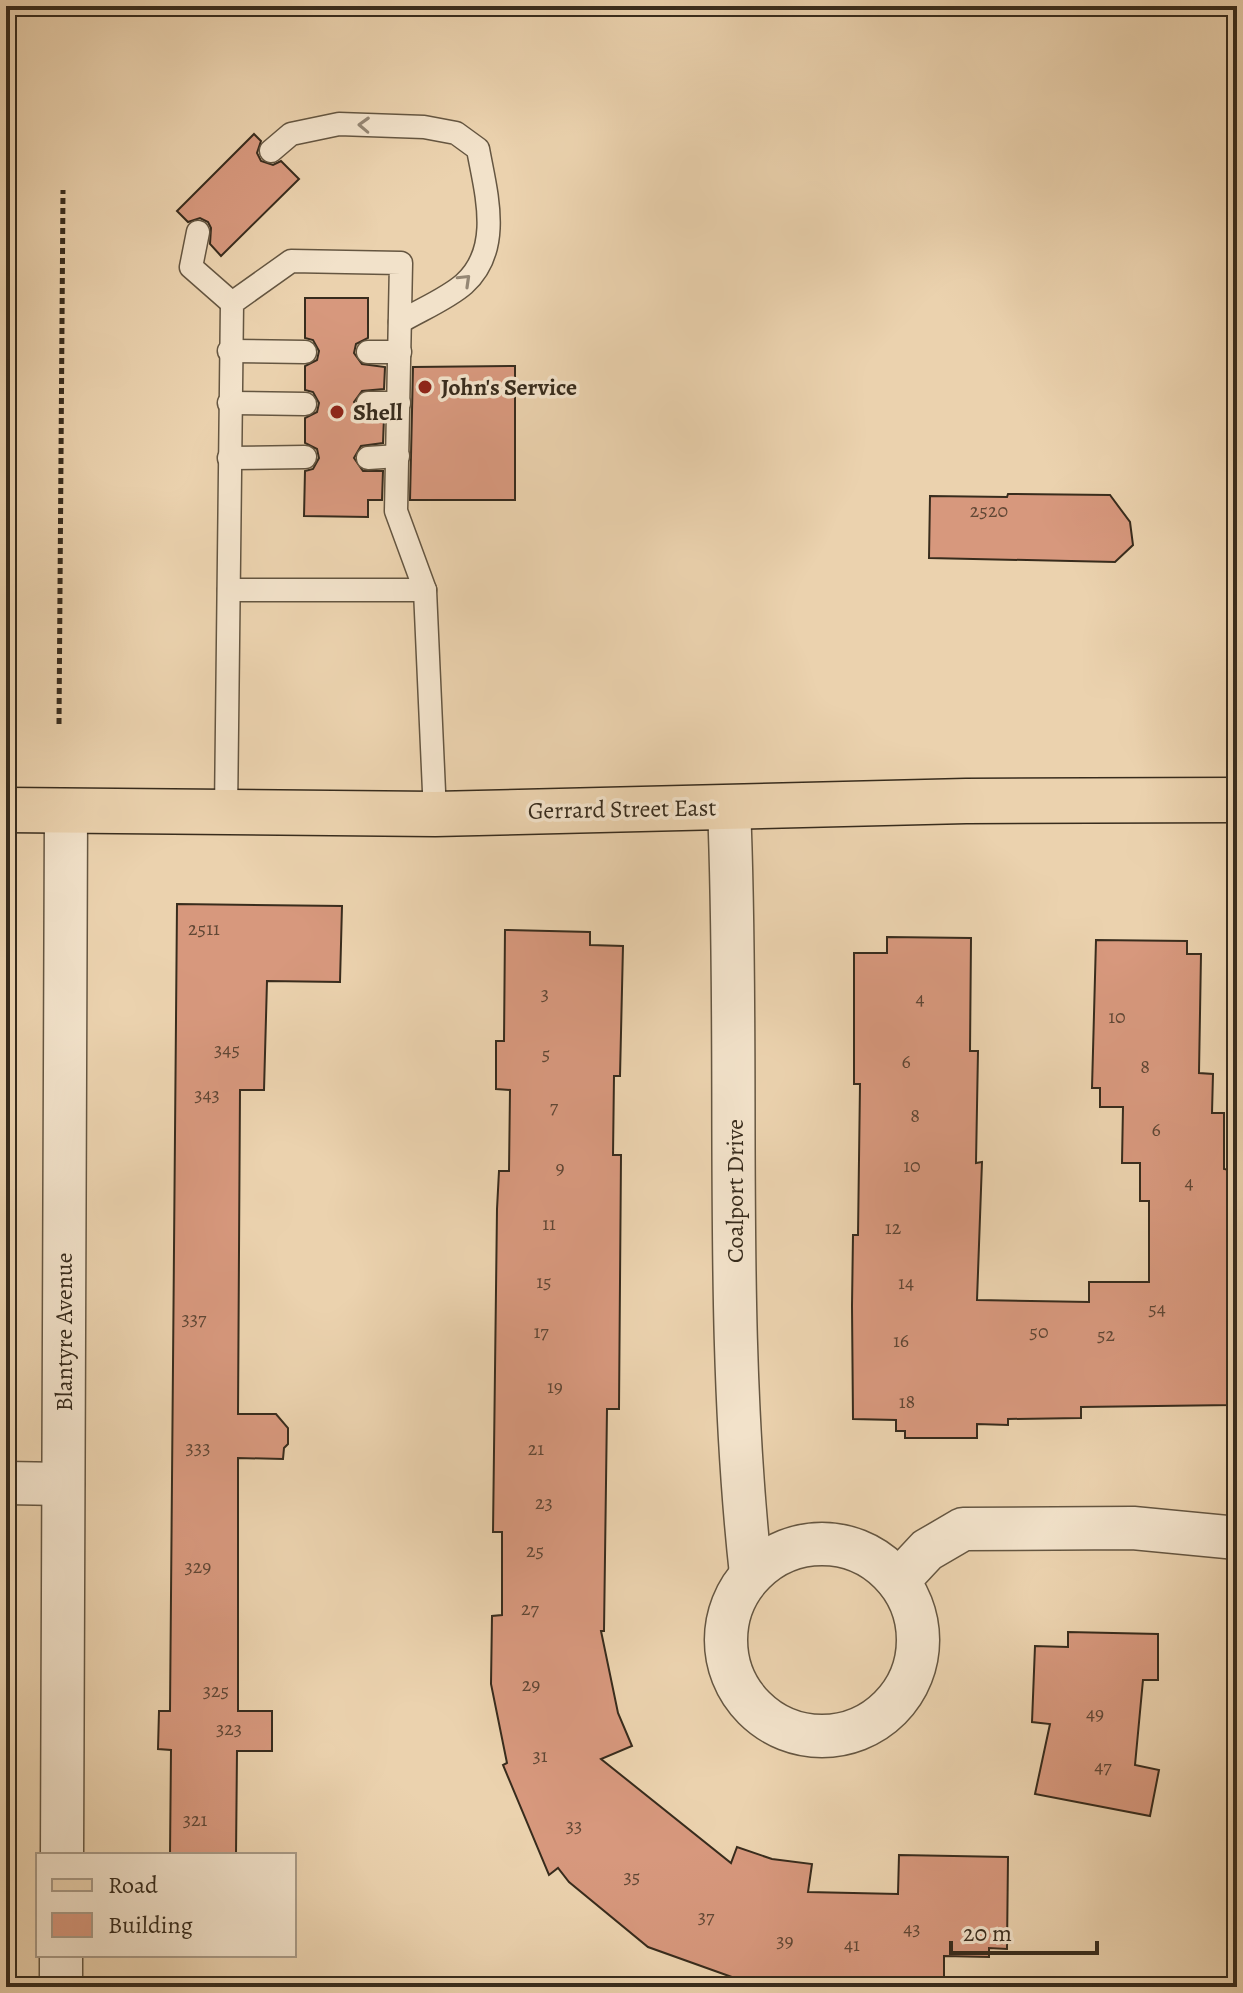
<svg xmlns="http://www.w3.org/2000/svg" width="1243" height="1993" viewBox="0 0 1243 1993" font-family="Alegreya,serif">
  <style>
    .building { fill: #d7987d; stroke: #382c1d; stroke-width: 2 }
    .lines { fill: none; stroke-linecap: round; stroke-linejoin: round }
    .service-casing { stroke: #655641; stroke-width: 25 }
    .minor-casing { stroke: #655641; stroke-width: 45 }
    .primary-casing { stroke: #382c1d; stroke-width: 47 }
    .path { stroke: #382c1d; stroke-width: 5; stroke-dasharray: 6 4; stroke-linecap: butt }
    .service { stroke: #f2e2ca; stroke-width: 22 }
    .minor { stroke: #f2e2ca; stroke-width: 42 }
    .primary { stroke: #ebd2ae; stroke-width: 44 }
    .oneway { stroke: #958774 }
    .poi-dot { fill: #8f2418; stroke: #f2e2ca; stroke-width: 3 }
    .labels { text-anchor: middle; stroke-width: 7; stroke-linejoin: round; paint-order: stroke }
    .number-label { font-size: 20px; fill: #604735 }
    .poi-label { font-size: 24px; font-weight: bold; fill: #382c1d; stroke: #f2e2ca; text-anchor: start }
    .street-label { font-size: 24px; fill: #382c1d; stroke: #f2e2ca }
  </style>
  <rect width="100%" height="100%" fill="#ebd2ae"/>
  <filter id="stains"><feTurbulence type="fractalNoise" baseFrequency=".0025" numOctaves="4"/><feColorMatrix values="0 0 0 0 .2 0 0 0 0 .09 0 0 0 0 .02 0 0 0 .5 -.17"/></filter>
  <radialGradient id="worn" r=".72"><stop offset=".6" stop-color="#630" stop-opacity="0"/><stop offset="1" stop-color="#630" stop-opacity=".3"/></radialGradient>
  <g class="building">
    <polygon points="254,134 261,141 257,153 261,161 273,165 281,161 299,179 221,256 210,244 211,228 208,222 200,218 188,222 177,211"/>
    <polygon points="305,298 368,298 368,338 356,344 354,353 362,364 385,367 384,389 362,391 354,402 362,415 384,417 383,443 361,446 354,458 363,471 383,471 382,500 368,500 368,517 304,516 305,471 313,469 319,458 317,449 305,443 305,418 317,412 319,403 313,392 305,390 305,366 317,360 319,351 313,340 305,338"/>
    <polygon points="515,366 515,500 410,500 413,367"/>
    <polygon points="1008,494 1110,495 1130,522 1133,545 1115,562 929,558 930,496 1007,497"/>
    <polygon points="177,904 342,906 340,982 267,981 264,1090 240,1090 238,1414 276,1414 288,1428 288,1444 284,1448 283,1459 238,1458 238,1711 272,1711 272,1751 237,1751 236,1855 170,1855 171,1750 158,1749 159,1711 170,1711"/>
    <polygon points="505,930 590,932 590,945 623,946 620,1076 614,1076 613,1155 621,1155 619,1409 607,1409 604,1631 601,1631 618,1713 632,1746 601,1759 731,1863 737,1847 772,1859 812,1864 808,1892 898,1894 899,1855 1008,1857 1007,1949 989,1948 989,1957 944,1956 944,1987 786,1987 743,1981 648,1947 569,1882 558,1868 549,1875 503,1765 507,1763 491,1684 492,1616 502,1615 502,1532 493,1532 497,1209 499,1171 509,1171 510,1090 496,1089 496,1041 504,1041"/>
    <polygon points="887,937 971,938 970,1051 978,1051 976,1163 982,1162 977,1300 1089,1302 1089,1282 1149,1282 1149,1201 1140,1201 1140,1163 1122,1163 1123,1107 1100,1107 1100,1088 1092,1088 1096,940 1187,941 1187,954 1201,954 1199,1073 1213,1074 1212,1113 1224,1113 1224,1169 1229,1170 1229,1186 1237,1186 1237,1377 1234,1377 1233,1405 1081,1407 1081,1418 1008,1419 1008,1425 977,1424 977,1438 905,1438 905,1431 896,1431 896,1420 853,1419 852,1306 853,1235 858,1235 860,1084 854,1084 854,953 887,953"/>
    <polygon points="1068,1632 1158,1634 1158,1680 1143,1680 1135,1765 1159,1770 1150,1816 1035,1794 1050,1724 1032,1722 1035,1646 1068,1647"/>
  </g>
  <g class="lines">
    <g class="service-casing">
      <g id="service">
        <path d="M 271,151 L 291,134 L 339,124 L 424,127 L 456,133 L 478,149 C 486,193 503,249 464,284 C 447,299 420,310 400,322"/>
        <polyline points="198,232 191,267 232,303"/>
        <polyline points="229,351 305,352"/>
        <polyline points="368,352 400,352"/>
        <polyline points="229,403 305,404"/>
        <polyline points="368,403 399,403"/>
        <polyline points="229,458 305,457"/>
        <polyline points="368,458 398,456"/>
        <polyline points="229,590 425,590"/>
        <polyline points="226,812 232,303 291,261 401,263 396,511 425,590 435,814"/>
      </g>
    </g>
    <g class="minor-casing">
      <g id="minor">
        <path d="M 729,807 C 740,1062 723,1320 751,1574"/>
        <polyline points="6,1483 63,1484"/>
        <circle cx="822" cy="1640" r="96"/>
        <polyline points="898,1581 927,1550 963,1529 1133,1528 1237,1538"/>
        <polyline points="62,1855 66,810"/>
        <polyline points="61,1987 61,1955"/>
      </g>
    </g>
    <g class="primary-casing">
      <polyline id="primary" points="6,810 435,814 966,801 1237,800"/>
    </g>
    <polyline class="path" points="59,724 63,190"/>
    <use href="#service" class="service"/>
    <use href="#minor" class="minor"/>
    <use href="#primary" class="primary"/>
  </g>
  <defs><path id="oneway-chevron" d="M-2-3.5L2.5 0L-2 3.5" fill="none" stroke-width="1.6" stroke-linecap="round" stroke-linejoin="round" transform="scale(2)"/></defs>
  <g class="oneway">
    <use href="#oneway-chevron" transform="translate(364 125) rotate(-178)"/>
    <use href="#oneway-chevron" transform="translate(465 280) rotate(-44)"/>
  </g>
  <g class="poi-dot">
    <circle cx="425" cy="387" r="8"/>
    <circle cx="337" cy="412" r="8"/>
  </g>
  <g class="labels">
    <g class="number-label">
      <text x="989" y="517">2520</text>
      <text x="204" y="935">2511</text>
      <text x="545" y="1000">3</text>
      <text x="920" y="1005">4</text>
      <text x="1117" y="1023">10</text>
      <text x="227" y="1056">345</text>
      <text x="546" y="1060">5</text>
      <text x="906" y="1068">6</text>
      <text x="1145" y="1073">8</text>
      <text x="207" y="1101">343</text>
      <text x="554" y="1113">7</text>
      <text x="915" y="1122">8</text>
      <text x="1156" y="1136">6</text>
      <text x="912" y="1172">10</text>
      <text x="560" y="1174">9</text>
      <text x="1189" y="1189">4</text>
      <text x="549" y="1230">11</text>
      <text x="893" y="1234">12</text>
      <text x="544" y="1288">15</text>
      <text x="906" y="1289">14</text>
      <text x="1157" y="1315">54</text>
      <text x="194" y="1325">337</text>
      <text x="541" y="1338">17</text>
      <text x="1039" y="1338">50</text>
      <text x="1106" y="1341">52</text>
      <text x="901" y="1347">16</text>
      <text x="555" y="1393">19</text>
      <text x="907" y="1408">18</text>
      <text x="198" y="1454">333</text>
      <text x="536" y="1455">21</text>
      <text x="544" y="1509">23</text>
      <text x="535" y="1557">25</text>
      <text x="198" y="1573">329</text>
      <text x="530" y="1615">27</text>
      <text x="531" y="1691">29</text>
      <text x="216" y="1697">325</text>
      <text x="1095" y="1720">49</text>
      <text x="229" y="1735">323</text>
      <text x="540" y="1762">31</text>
      <text x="1103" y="1773">47</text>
      <text x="195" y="1826">321</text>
      <text x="574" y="1832">33</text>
      <text x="632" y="1883">35</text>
      <text x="706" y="1923">37</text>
      <text x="912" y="1935">43</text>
      <text x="785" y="1947">39</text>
      <text x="852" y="1951">41</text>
    </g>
    <g class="poi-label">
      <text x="441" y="395">John's Service</text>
      <text x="353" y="420">Shell</text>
    </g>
    <g class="street-label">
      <text transform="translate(622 809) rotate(-1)" y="8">Gerrard Street East</text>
      <text transform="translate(735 1191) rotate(-90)" y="8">Coalport Drive</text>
      <text transform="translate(64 1332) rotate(-90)" y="8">Blantyre Avenue</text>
    </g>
  </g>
  <rect width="1243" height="1993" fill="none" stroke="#ebd2ae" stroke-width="32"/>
  <rect x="8" y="8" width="1227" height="1977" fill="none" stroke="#382c1d" stroke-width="4"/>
  <rect x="16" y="16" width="1211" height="1961" fill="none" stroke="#382c1d" stroke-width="2"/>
  <rect x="36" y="1853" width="260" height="104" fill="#f2e2ca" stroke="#a89985" stroke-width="2"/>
  <rect x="52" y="1879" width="40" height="12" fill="#ebd2ae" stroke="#a89985" stroke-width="2"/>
  <text x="108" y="1893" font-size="24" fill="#382c1d">Road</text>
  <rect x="52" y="1913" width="40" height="24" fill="#d7987d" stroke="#a89985" stroke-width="2"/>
  <text x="108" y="1933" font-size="24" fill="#382c1d">Building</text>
  <path d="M951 1941v12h146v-12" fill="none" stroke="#382c1d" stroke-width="4"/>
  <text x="963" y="1941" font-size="24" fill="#382c1d" stroke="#f2e2ca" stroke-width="6" paint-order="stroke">20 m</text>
  <rect width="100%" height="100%" filter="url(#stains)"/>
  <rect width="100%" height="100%" fill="url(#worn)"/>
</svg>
